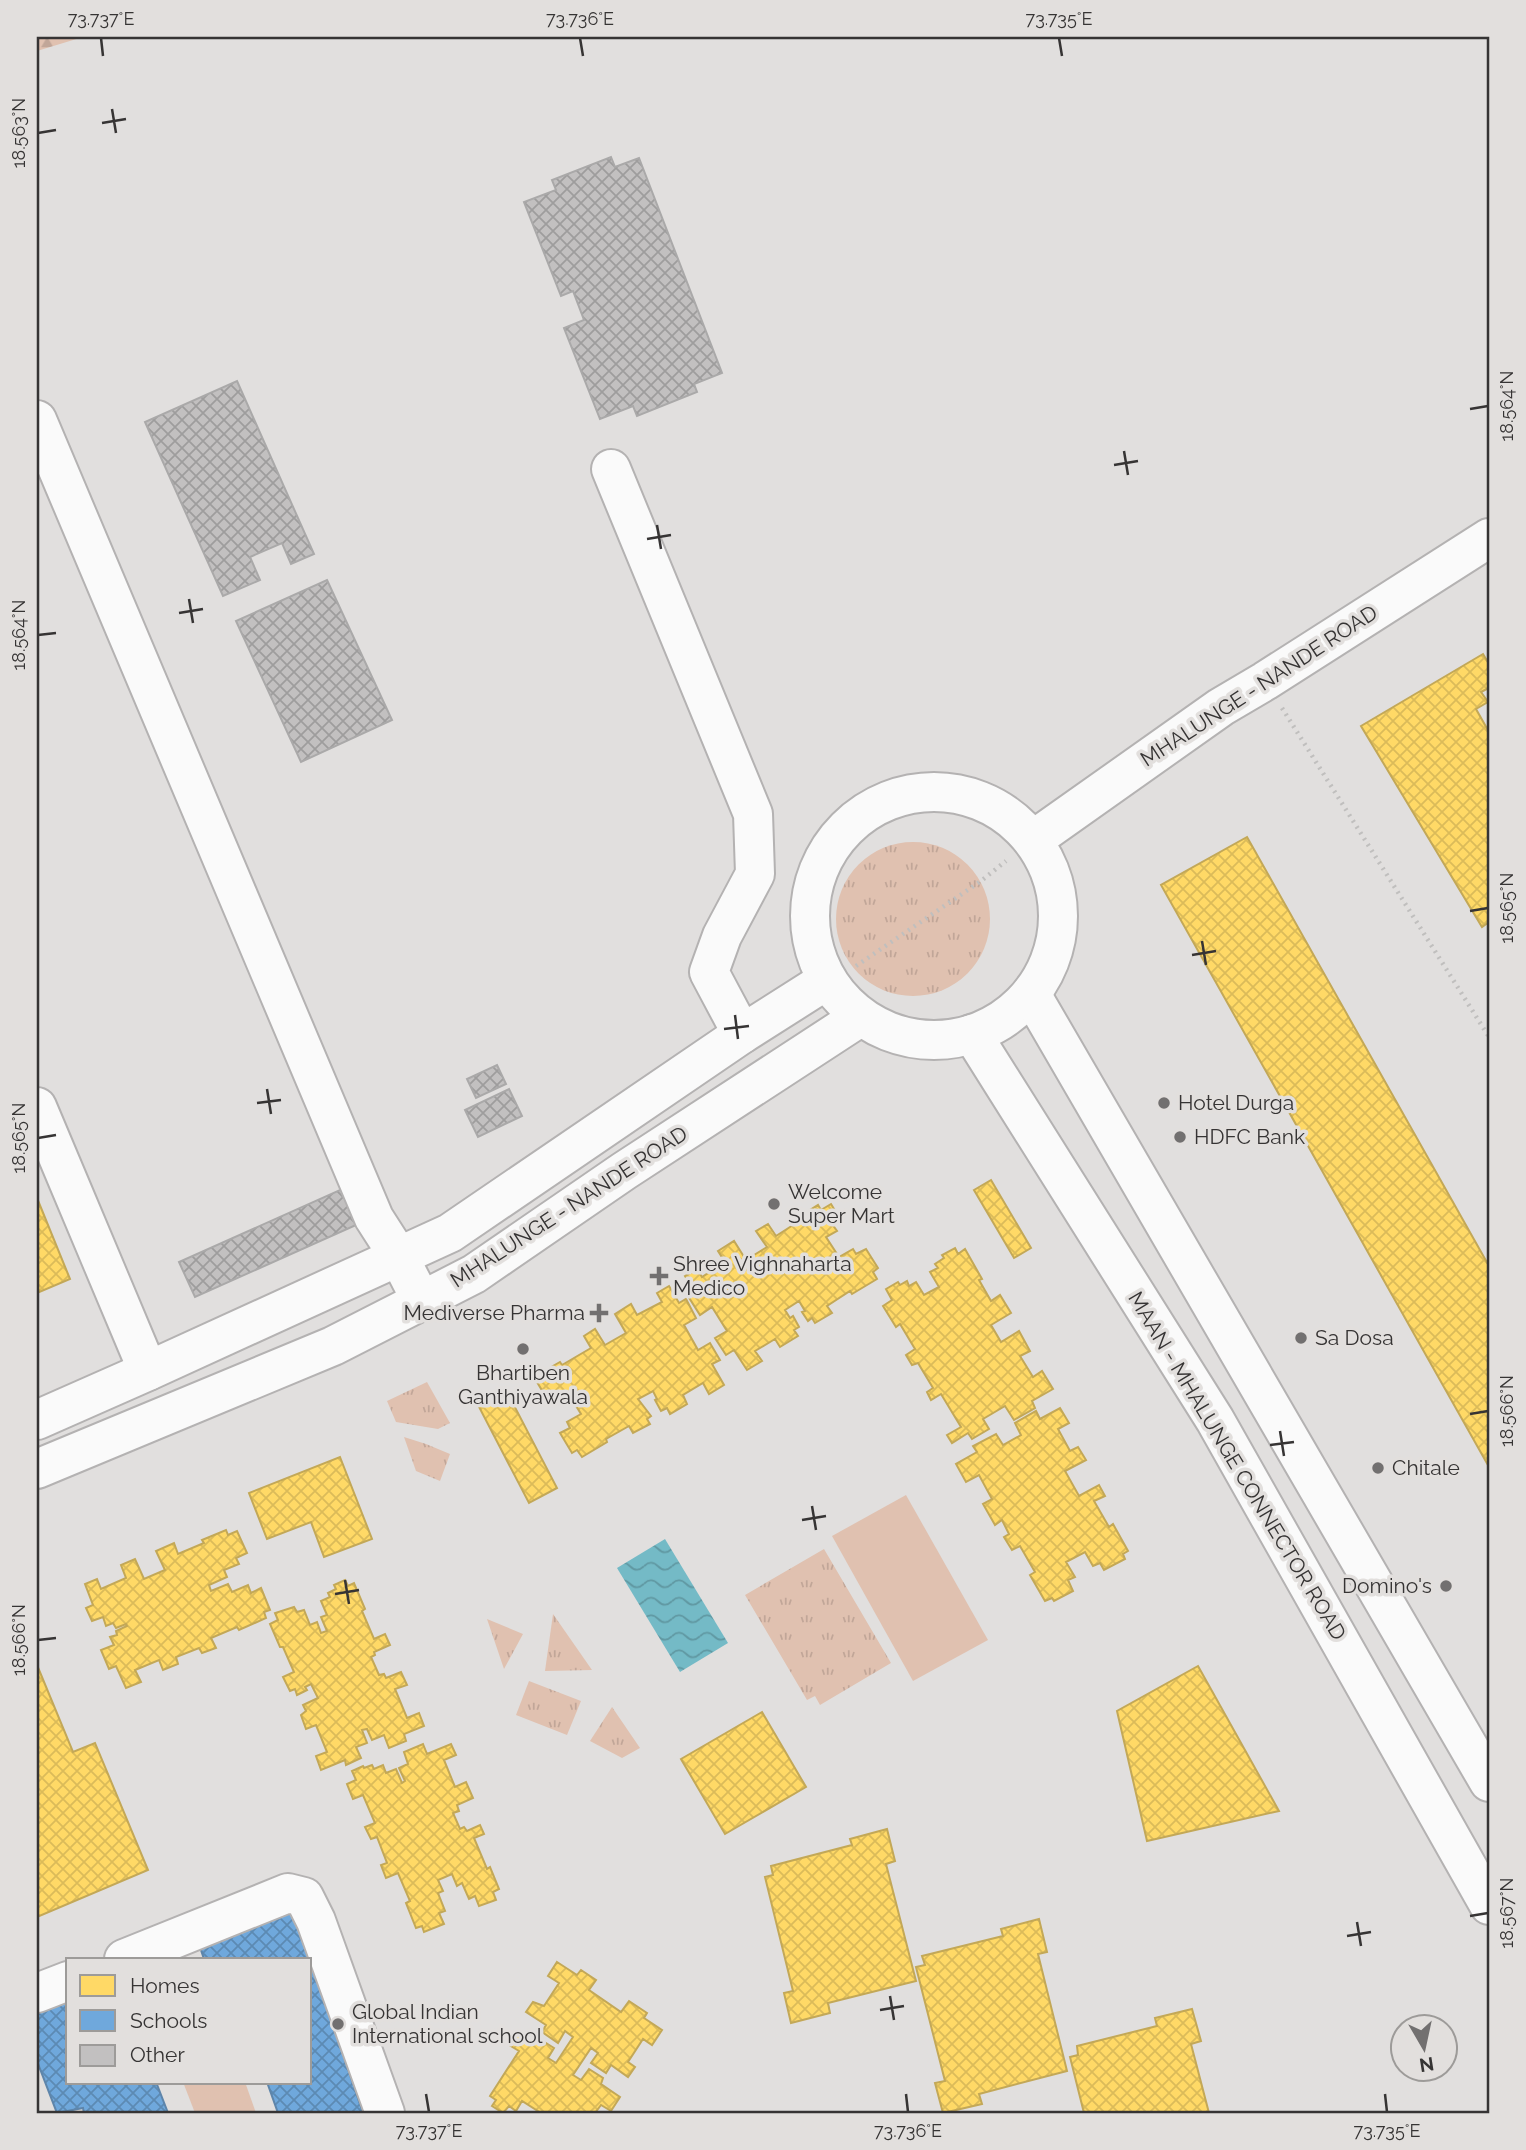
<svg xmlns="http://www.w3.org/2000/svg" width="1526" height="2150" viewBox="0 0 1526 2150" font-family="Raleway,sans-serif">
  <style>
    .grass { fill: url(#grass-tufts) }
    .forest { fill: url(#forest-firs) }
    .green { fill: #e0c1b0 }
    .water { fill: url(#water-waves) }
    .homes { fill: url(#homes-cross-hatch); stroke: #c3a857; stroke-width: 2 }
    .schools { fill: url(#schools-cross-hatch); stroke: #5e85aa; stroke-width: 2 }
    .building { fill: url(#building-cross-hatch); stroke: #aaa9a9; stroke-width: 2 }
    .lines { fill: none; stroke-linecap: round; stroke-linejoin: round }
    .minor-casing { stroke: #b4b2b2; stroke-width: 42 }
    .major-casing { stroke: #b4b2b2; stroke-width: 42 }
    .path { stroke: #c0bfbe; stroke-width: 4.5; stroke-dasharray: 2 5; stroke-linecap: butt }
    .minor { stroke: #fafafa; stroke-width: 38 }
    .major { stroke: #fafafa; stroke-width: 38 }
    .ticks { fill: none; stroke: #363434; stroke-width: 2.5 }
    .poi-dot { fill: #727070; stroke: #e2dfdd; stroke-width: 2.5 }
    .labels { text-anchor: middle; stroke-width: 7; stroke-linejoin: round; paint-order: stroke }
    .street-label { font-size: 21px; fill: #363434; stroke: #e2dfdd }
    .poi-label { font-size: 21px; fill: #363434; stroke: #e2dfdd; text-anchor: start }
    .neatline { fill: none; stroke: #363434; stroke-width: 2.5 }
    .ticks-label { font-size: 18px; text-anchor: middle; fill: #363434 }
  </style>
  <defs>
    <pattern id="grass-tufts" width="24" height="20" patternUnits="userSpaceOnUse" patternTransform="scale(1.75)"><rect width="24" height="20" fill="#e0c1b0"/><path d="M3 7l-1-3M5 7V3M7 7l1-3M15 17l-1-3M17 17v-4M19 17l1-3" fill="none" stroke="#c1a698"/></pattern>
    <pattern id="forest-firs" width="22" height="20" patternUnits="userSpaceOnUse" patternTransform="scale(1.75)"><rect width="22" height="20" fill="#e0c1b0"/><path d="M5 1l3.5 6h-7zM16 11l3.5 6h-7z" fill="#c1a698"/></pattern>
    <pattern id="water-waves" width="16" height="10" patternUnits="userSpaceOnUse" patternTransform="scale(1.75)"><rect width="16" height="10" fill="#74bac6"/><path d="M0 5q4-4 8 0t8 0" fill="none" stroke="#6098a2"/></pattern>
    <pattern id="homes-cross-hatch" width="8" height="8" patternUnits="userSpaceOnUse" patternTransform="scale(1.75)"><rect width="8" height="8" fill="#ffd966"/><path d="M0 0l8 8M0 8l8-8" fill="none" stroke="#dbbb59"/></pattern>
    <pattern id="schools-cross-hatch" width="8" height="8" patternUnits="userSpaceOnUse" patternTransform="scale(1.75)"><rect width="8" height="8" fill="#6fa8dc"/><path d="M0 0l8 8M0 8l8-8" fill="none" stroke="#5c8ab3"/></pattern>
    <pattern id="building-cross-hatch" width="8" height="8" patternUnits="userSpaceOnUse" patternTransform="scale(1.75)"><rect width="8" height="8" fill="#c2c0c0"/><path d="M0 0l8 8M0 8l8-8" fill="none" stroke="#9e9d9d"/></pattern>
  </defs>
  <rect width="100%" height="100%" fill="#e1dfde"/>
  <g class="grass">
    <circle cx="913" cy="919" r="77"/>
    <polygon points="427,1382 450,1423 438,1429 396,1422 387,1401"/>
    <polygon points="404,1437 426,1444 450,1454 440,1481 416,1471"/>
    <polygon points="824,1549 891,1663 820,1705 815,1696 807,1700 745,1595"/>
    <polygon points="553,1614 592,1670 545,1671"/>
    <polygon points="487,1619 523,1634 504,1669"/>
    <polygon points="529,1681 581,1701 567,1735 516,1715"/>
    <polygon points="612,1707 640,1748 622,1758 590,1741"/>
  </g>
  <polygon class="forest" points="37,37 83,37 37,51"/>
  <g class="green">
    <polygon points="906,1495 988,1640 913,1681 832,1536"/>
    <polygon points="183,2082 245,2082 256,2113 195,2113"/>
  </g>
  <polygon class="water" points="665,1539 728,1643 680,1672 617,1568"/>
  <g class="homes">
    <polygon points="1483,654 1489,664 1489,688 1481,692 1488,702 1476,709 1489,732 1489,922 1482,927 1361,726"/>
    <polygon points="1247,837 1489,1266 1489,1467 1161,885"/>
    <polygon points="991,1180 1031,1248 1014,1258 974,1190"/>
    <polygon points="37,1198 70,1279 37,1293"/>
    <polygon points="831,1204 840,1219 832,1224 837,1231 826,1237 839,1257 853,1249 856,1254 866,1249 878,1268 873,1272 877,1279 852,1294 850,1291 827,1306 832,1313 815,1323 812,1318 808,1321 802,1312 805,1311 799,1301 785,1310 790,1318 793,1316 799,1327 794,1330 798,1336 780,1347 775,1339 755,1351 762,1361 747,1370 734,1350 726,1355 715,1338 727,1331 712,1307 700,1315 688,1296 695,1292 685,1276 697,1269 702,1277 725,1262 718,1251 734,1241 746,1260 767,1247 756,1231 768,1224 776,1236 804,1218 802,1215 818,1205 821,1210"/>
    <polygon points="955,1248 958,1254 965,1249 982,1279 979,1280 991,1301 1000,1295 1011,1313 991,1325 1001,1342 1019,1331 1030,1351 1020,1356 1033,1377 1042,1371 1053,1389 1032,1401 1035,1408 1014,1420 1005,1406 983,1419 989,1429 972,1439 968,1433 952,1443 947,1435 961,1427 941,1394 931,1400 927,1392 933,1388 918,1363 912,1365 906,1355 915,1349 900,1324 896,1327 883,1306 892,1300 886,1289 898,1282 900,1285 907,1281 909,1286 916,1282 924,1295 939,1287 930,1272 938,1268 935,1264 944,1258 942,1255"/>
    <polygon points="669,1286 679,1303 686,1299 696,1318 684,1325 698,1350 710,1343 720,1360 712,1364 724,1385 709,1394 703,1383 683,1395 687,1404 670,1414 667,1408 661,1411 655,1400 657,1399 653,1391 638,1399 651,1416 647,1419 650,1424 633,1433 629,1426 606,1439 607,1442 582,1457 577,1450 572,1453 560,1433 570,1428 567,1422 581,1414 568,1393 558,1399 554,1392 546,1397 537,1382 547,1376 544,1371 560,1362 562,1365 591,1348 584,1336 595,1329 605,1345 626,1333 615,1314 631,1304 637,1315 662,1302 657,1293"/>
    <polygon points="506,1390 557,1488 529,1503 478,1405"/>
    <polygon points="1060,1408 1069,1423 1058,1429 1070,1451 1078,1447 1086,1460 1065,1471 1079,1496 1099,1485 1105,1496 1094,1501 1109,1527 1113,1524 1128,1551 1123,1554 1125,1559 1104,1570 1100,1563 1093,1566 1085,1552 1066,1562 1075,1577 1068,1580 1073,1591 1054,1601 1052,1598 1045,1601 1030,1575 1035,1572 1020,1546 1012,1550 1004,1537 1009,1534 1002,1520 995,1525 983,1504 992,1499 979,1475 966,1482 956,1464 977,1452 973,1446 996,1434 1003,1445 1021,1435 1015,1423 1036,1411 1040,1419"/>
    <polygon points="340,1457 372,1539 324,1557 311,1522 267,1539 249,1493"/>
    <polygon points="226,1530 228,1535 237,1531 247,1553 236,1558 239,1564 224,1570 227,1577 209,1585 211,1591 228,1584 232,1592 248,1585 251,1593 261,1588 270,1610 264,1612 266,1618 239,1630 237,1627 211,1638 216,1648 202,1653 199,1648 176,1657 178,1664 163,1670 159,1660 135,1670 141,1682 126,1688 116,1666 109,1669 101,1650 114,1645 110,1637 117,1635 116,1631 127,1626 126,1624 116,1628 113,1623 106,1626 103,1617 92,1621 86,1608 93,1605 85,1584 97,1579 101,1589 126,1578 121,1565 135,1559 144,1579 165,1570 156,1551 174,1543 178,1554 204,1543 202,1540"/>
    <polygon points="345,1580 348,1586 354,1583 365,1609 362,1611 374,1639 385,1634 390,1645 374,1652 375,1655 371,1657 379,1675 384,1674 386,1678 401,1672 407,1685 395,1689 407,1718 419,1713 424,1726 404,1734 406,1741 389,1748 384,1735 372,1740 367,1729 362,1730 367,1743 356,1747 361,1758 346,1765 345,1760 321,1770 316,1756 327,1752 316,1725 306,1729 301,1715 306,1711 303,1705 318,1698 311,1684 305,1687 307,1690 297,1695 295,1689 290,1691 283,1677 294,1672 283,1647 280,1647 270,1624 278,1620 275,1613 294,1607 297,1612 304,1610 310,1625 317,1622 321,1633 327,1631 321,1617 327,1615 321,1601 330,1597 328,1593 336,1589 334,1585"/>
    <polygon points="37,1665 73,1752 95,1743 148,1870 37,1917"/>
    <polygon points="1198,1666 1279,1811 1147,1841 1117,1711"/>
    <polygon points="762,1712 806,1787 725,1834 681,1759"/>
    <polygon points="423,1744 427,1754 451,1744 456,1755 444,1760 455,1787 466,1782 473,1798 457,1805 459,1811 453,1813 460,1829 464,1827 467,1831 480,1825 484,1834 474,1838 487,1869 490,1867 499,1889 493,1892 496,1900 479,1906 475,1896 469,1899 462,1883 457,1886 452,1874 438,1880 443,1891 438,1893 445,1911 439,1913 444,1924 424,1932 422,1926 416,1928 406,1903 410,1901 398,1873 386,1878 381,1865 387,1863 377,1837 371,1839 365,1827 375,1823 363,1795 353,1799 347,1784 356,1780 352,1771 363,1766 364,1768 372,1765 374,1769 383,1765 386,1773 396,1769 402,1783 405,1781 399,1768 408,1764 404,1752"/>
    <polygon points="887,1829 895,1861 886,1864 916,1981 828,2003 830,2013 791,2023 784,1993 793,1991 765,1877 773,1875 771,1866 852,1845 850,1839"/>
    <polygon points="1039,1919 1047,1952 1038,1954 1067,2071 979,2094 982,2104 943,2113 935,2083 945,2081 916,1967 925,1965 922,1956 1003,1936 1001,1929"/>
    <polygon points="557,1962 577,1975 581,1970 596,1980 589,1990 621,2012 629,2001 647,2013 644,2018 662,2030 652,2045 643,2039 628,2062 635,2067 628,2077 611,2065 606,2073 591,2063 598,2053 591,2048 573,2075 581,2080 589,2069 603,2078 601,2084 620,2097 611,2111 601,2105 595,2113 541,2113 522,2101 516,2111 509,2106 503,2113 492,2106 496,2100 490,2096 519,2051 509,2045 517,2033 534,2044 538,2038 554,2048 548,2058 556,2063 573,2037 565,2031 558,2043 542,2032 546,2025 526,2012 533,2002 544,2006 559,1983 548,1976"/>
    <polygon points="1192,2009 1201,2041 1191,2044 1209,2113 1084,2113 1070,2057 1078,2055 1077,2046 1157,2026 1155,2018"/>
  </g>
  <g class="schools">
    <polygon points="294,1911 363,2113 278,2113 267,2082 310,2082 310,1959 204,1959 200,1947"/>
    <polygon points="68,1996 68,2082 156,2082 168,2113 84,2113 83,2108 57,2113 37,2061 37,2008"/>
  </g>
  <g class="building">
    <polygon points="611,157 615,167 639,158 722,373 694,384 697,392 637,416 633,406 600,419 564,328 584,320 573,291 561,296 524,202 556,190 552,180"/>
    <polygon points="237,381 314,554 291,564 282,543 250,557 260,580 223,596 145,422"/>
    <polygon points="327,580 392,720 301,762 236,621"/>
    <polygon points="497,1065 506,1084 476,1098 467,1079"/>
    <polygon points="509,1089 522,1116 478,1137 465,1110"/>
    <polygon points="349,1186 365,1221 195,1297 179,1262"/>
  </g>
  <g class="lines">
    <g class="minor-casing">
      <g id="minor">
        <polyline points="37,420 374,1218 399,1257 421,1300"/>
        <polyline points="611,469 753,814 755,874 722,936 709,972 742,1034"/>
        <polyline points="1033,840 1221,707 1265,681 1489,538"/>
        <polyline points="37,1107 148,1371"/>
        <polyline points="124,1959 288,1893 304,1897 316,1921 385,2113"/>
        <polyline points="37,1993 68,1981"/>
      </g>
    </g>
    <g class="major-casing">
      <g id="major">
        <circle cx="934" cy="916" r="124"/>
        <polyline points="1031,994 1489,1782"/>
        <polyline points="972,1034 1215,1420 1489,1905"/>
        <polyline points="37,1420 148,1371 450,1233 742,1034 827,980"/>
        <polyline points="37,1469 333,1346 474,1274 624,1171 857,1019"/>
      </g>
    </g>
    <g class="path">
      <polyline points="1282,708 1489,1037"/>
      <polyline points="856,966 981,881 1006,861"/>
    </g>
    <use href="#minor" class="minor"/>
    <use href="#major" class="major"/>
  </g>
  <path class="ticks" d="M 101,38 L 103,56M 580,38 L 583,56M 1059,38 L 1062,56M 112,109 L 116,133M 102,123 L 126,119M 38,133 L 56,130M 1470,409 L 1488,406M 1124,451 L 1128,475M 1114,465 L 1138,461M 657,525 L 661,549M 647,539 L 671,535M 189,599 L 193,623M 179,613 L 203,609M 38,635 L 56,633M 1470,911 L 1488,908M 1202,941 L 1206,965M 1192,955 L 1216,951M 735,1015 L 738,1039M 724,1029 L 749,1026M 267,1089 L 271,1114M 257,1103 L 281,1100M 38,1138 L 56,1135M 1470,1414 L 1488,1411M 1280,1431 L 1284,1456M 1270,1445 L 1294,1442M 812,1506 L 816,1530M 802,1520 L 826,1516M 345,1580 L 349,1604M 335,1594 L 359,1590M 38,1640 L 56,1638M 1470,1916 L 1488,1913M 1357,1922 L 1361,1946M 1347,1936 L 1371,1932M 890,1996 L 894,2020M 880,2010 L 904,2006M 426,2094 L 429,2112M 906,2094 L 908,2112M 1385,2094 L 1387,2112"/>
  <g class="poi-dot">
    <circle cx="1164" cy="1103" r="7"/>
    <circle cx="1180" cy="1137" r="7"/>
    <circle cx="774" cy="1204" r="7"/>
    <path d="M655.5 1265.5h7v7h7v7h-7v7h-7v-7h-7v-7h7z"/>
    <path d="M595.5 1302.5h7v7h7v7h-7v7h-7v-7h-7v-7h7z"/>
    <circle cx="1301" cy="1338" r="7"/>
    <circle cx="523" cy="1349" r="7"/>
    <circle cx="1378" cy="1468" r="7"/>
    <circle cx="1446" cy="1586" r="7"/>
    <circle cx="338" cy="2024" r="7"/>
  </g>
  <g class="labels">
    <g class="street-label">
      <text transform="translate(1259 686) rotate(-33)" y="7">MHALUNGE - NANDE ROAD</text>
      <text transform="translate(569 1207) rotate(-33)" y="7">MHALUNGE - NANDE ROAD</text>
      <text transform="translate(1237 1466) rotate(59)" y="7">MAAN - MHALUNGE CONNECTOR ROAD</text>
    </g>
    <g class="poi-label">
      <text x="1178" y="1110">Hotel Durga</text>
      <text x="1194" y="1144">HDFC Bank</text>
      <text x="788" y="1199">Welcome<tspan x="788" dy="24">Super Mart</tspan></text>
      <text x="673" y="1271">Shree Vighnaharta<tspan x="673" dy="24">Medico</tspan></text>
      <text x="585" y="1320" text-anchor="end">Mediverse Pharma</text>
      <text x="1315" y="1345">Sa Dosa</text>
      <text x="523" y="1380" text-anchor="middle">Bhartiben<tspan x="523" dy="24">Ganthiyawala</tspan></text>
      <text x="1392" y="1475">Chitale</text>
      <text x="1432" y="1593" text-anchor="end">Domino's</text>
      <text x="352" y="2019">Global Indian<tspan x="352" dy="24">International school</tspan></text>
    </g>
  </g>
  <rect width="1526" height="2150" fill="none" stroke="#e2dfdd" stroke-width="77"/>
  <rect x="66" y="1958" width="245" height="126" fill="#e2dfdd" stroke="#9d9b99" stroke-width="2"/>
  <rect x="80" y="1975" width="35" height="21" fill="#ffd966" stroke="#9d9b99" stroke-width="2"/>
  <text x="130" y="1993" font-size="21" fill="#363434">Homes</text>
  <rect x="80" y="2010" width="35" height="21" fill="#6fa8dc" stroke="#9d9b99" stroke-width="2"/>
  <text x="130" y="2028" font-size="21" fill="#363434">Schools</text>
  <rect x="80" y="2045" width="35" height="21" fill="#c2c0c0" stroke="#9d9b99" stroke-width="2"/>
  <text x="130" y="2062" font-size="21" fill="#363434">Other</text>
  <g transform="translate(1424 2048) rotate(171)"><circle r="33" fill="#e2dfdd" stroke="#9d9b99" stroke-width="2"/>
  <path d="M0-5L12 26L0 18L-12 26Z" fill="#727070"/>
  <text y="-10" font-size="19" font-weight="bold" text-anchor="middle" fill="#363434">N</text>
  </g>
  <rect x="38" y="38" width="1450" height="2074" class="neatline"/>
  <g class="ticks-label">
    <text x="101" y="25">73.737°E</text>
    <text x="580" y="25">73.736°E</text>
    <text x="1059" y="25">73.735°E</text>
    <text transform="translate(19 133) rotate(-90)" y="6">18.563°N</text>
    <text transform="translate(1507 406) rotate(-90)" y="6">18.564°N</text>
    <text transform="translate(19 635) rotate(-90)" y="6">18.564°N</text>
    <text transform="translate(1507 908) rotate(-90)" y="6">18.565°N</text>
    <text transform="translate(19 1138) rotate(-90)" y="6">18.565°N</text>
    <text transform="translate(1507 1411) rotate(-90)" y="6">18.566°N</text>
    <text transform="translate(19 1640) rotate(-90)" y="6">18.566°N</text>
    <text transform="translate(1507 1913) rotate(-90)" y="6">18.567°N</text>
    <text x="429" y="2137">73.737°E</text>
    <text x="908" y="2137">73.736°E</text>
    <text x="1387" y="2137">73.735°E</text>
  </g>
</svg>
